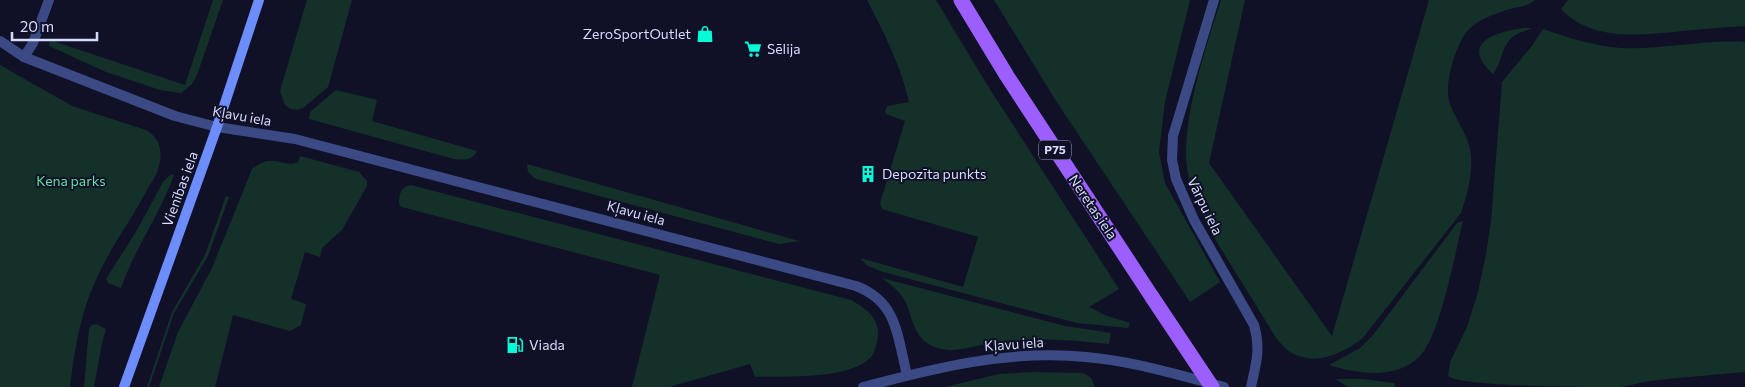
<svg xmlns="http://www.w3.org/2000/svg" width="1745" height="387" viewBox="0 0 1745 387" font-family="Commissioner,sans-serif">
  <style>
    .green { fill: #133129 }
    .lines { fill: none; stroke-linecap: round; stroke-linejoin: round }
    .minor { stroke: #3b4a85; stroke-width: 10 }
    .tertiary { stroke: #3b4a85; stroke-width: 10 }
    .secondary { stroke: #6e8dfd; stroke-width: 10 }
    .primary { stroke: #9c5ffd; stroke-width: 15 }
    .primary-bridge { stroke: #9c5ffd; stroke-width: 15 }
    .labels { text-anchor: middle; stroke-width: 4; stroke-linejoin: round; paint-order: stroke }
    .shield { fill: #101127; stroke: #9b9ebe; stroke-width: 1 }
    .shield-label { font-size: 12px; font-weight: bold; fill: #d6dbfe }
    .poi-label { font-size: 14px; fill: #d6dbfe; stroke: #101127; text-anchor: start }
    .street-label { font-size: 14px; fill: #d6dbfe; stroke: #101127 }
    .park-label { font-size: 14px; fill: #62dfa1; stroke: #101127 }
  </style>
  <rect width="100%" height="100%" fill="#101127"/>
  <g class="green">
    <polygon points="213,0 223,0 197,75 192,84 181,93 160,90 106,72 49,46 50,39 59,43 185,85"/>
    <polygon points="307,0 352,0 328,87 303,108 297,110 290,109 285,105 280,91"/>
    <path d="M 867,0 L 936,0 L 986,83 L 1119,289 L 1089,307 L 1107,316 L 1130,323 L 1128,328 L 1077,323 L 883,272 L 868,266 L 860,258 L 963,287 L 978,237 L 882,209 L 880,203 L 905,121 L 886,114 L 885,110 L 888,106 L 909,102 C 901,66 884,33 867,0 Z"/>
    <polygon points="994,0 1190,0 1165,102 1159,152 1165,183 1220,282 1190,302 1056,101"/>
    <path d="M 1221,0 L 1245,0 L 1209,163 L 1332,336 L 1429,0 L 1535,0 C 1528,6 1519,7 1510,9 C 1497,13 1479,19 1469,29 C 1456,43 1443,85 1450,104 C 1455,118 1465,131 1469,145 C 1475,166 1468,193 1461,213 L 1362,339 C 1340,354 1316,367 1290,352 C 1285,349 1280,342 1276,338 C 1262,315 1248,292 1234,270 C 1213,235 1187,198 1186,155 C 1186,105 1206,47 1221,0 Z"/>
    <path d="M 1568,0 L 1745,0 L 1745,26 C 1724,27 1704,29 1683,31 C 1642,35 1592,42 1561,9 Z"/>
    <path d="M 1524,28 L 1532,28 C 1526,31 1519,32 1514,36 C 1501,45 1502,63 1493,74 C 1459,43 1495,32 1524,28 Z"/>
    <path d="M 1543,29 C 1569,38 1594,46 1621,48 C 1663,50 1703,39 1745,42 L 1745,372 C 1714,375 1682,377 1650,381 C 1640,382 1631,386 1621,387 C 1597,387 1460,387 1448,376 L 1450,362 L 1467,327 L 1478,292 L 1486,254 L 1491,221 L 1502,82 L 1531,47 Z"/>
    <path d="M 0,65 L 72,106 L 146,130 C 160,138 163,152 159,166 C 157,175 151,183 147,190 C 135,213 120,234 108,256 C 83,300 76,338 70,387 L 0,387 Z"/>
    <path d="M 336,90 L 377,100 L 372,121 L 477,151 C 472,161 464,160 454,159 L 309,119 L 310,112 Z"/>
    <path d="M 300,156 L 359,172 L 367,181 L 367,186 L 342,230 L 322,248 L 320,257 L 305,252 L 291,299 L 306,304 L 301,325 L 290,331 L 233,315 L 215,387 L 159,387 L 178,332 L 212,268 L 252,169 C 274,151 283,169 298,162 Z"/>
    <polygon points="527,164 799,241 779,244 536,179 528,172"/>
    <path d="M 171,174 L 174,175 C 160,214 135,248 121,288 L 108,283 L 106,279 L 137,230 L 163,182 Z"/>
    <path d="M 411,185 L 851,300 C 865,308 879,317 878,335 C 877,343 876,350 871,357 C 850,380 785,376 755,377 L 750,364 L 669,387 L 632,387 L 660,275 L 402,207 L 399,204 C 399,193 401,187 411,185 Z"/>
    <polygon points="226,196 229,197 208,256 174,313 149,387 147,387 172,312 205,255"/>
    <path d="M 1463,221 C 1455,253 1441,333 1420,356 C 1397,380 1358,374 1329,365 L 1360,348 L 1373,335 L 1457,223 Z"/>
    <path d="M 882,278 L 1065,326 L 1111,333 L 1109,344 C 1073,340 1038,338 1002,341 C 985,343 969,349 952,350 C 944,350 934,348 927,343 C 913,332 912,317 906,303 C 901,292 891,285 882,278 Z"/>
    <polygon points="96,324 106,329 102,343 94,387 84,387 89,328 92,325"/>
    <path d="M 1033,372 L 1082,373 C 1090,376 1093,378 1094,387 L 945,387 L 999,374 Z"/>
    <polygon points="1335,379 1363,379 1394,383 1395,387 1348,387"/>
  </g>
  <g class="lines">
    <g class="minor">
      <path d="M 1214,0 L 1173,136 L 1172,160 L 1176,179 L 1194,220 L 1254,325 C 1261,349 1256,364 1251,387"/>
      <path d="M 0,41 L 24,57 L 175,116 L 217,127 L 295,139 L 856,286 C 898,302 897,336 907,375"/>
      <polyline points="24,57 33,43 49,0"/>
    </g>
    <path class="tertiary" d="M 863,387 C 935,368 1011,349 1086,357 C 1133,361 1178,375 1224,387"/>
    <polyline class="secondary" points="124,387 217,127 259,0"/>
    <polyline class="primary" points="961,0 1007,76 1152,297"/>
    <polyline class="primary-bridge" points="1152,297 1212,387"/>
  </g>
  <defs>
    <g id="shop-bare" transform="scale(1.35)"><path d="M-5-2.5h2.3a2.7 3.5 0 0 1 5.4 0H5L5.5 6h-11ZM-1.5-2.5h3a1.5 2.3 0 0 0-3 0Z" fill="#05fcd9" stroke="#101127" stroke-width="2.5" paint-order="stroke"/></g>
    <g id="supermarket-bare" transform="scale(1.35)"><path d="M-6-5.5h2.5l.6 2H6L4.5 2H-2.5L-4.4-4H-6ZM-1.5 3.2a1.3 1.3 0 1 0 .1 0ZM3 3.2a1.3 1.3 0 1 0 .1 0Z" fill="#05fcd9" stroke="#101127" stroke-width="2.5" paint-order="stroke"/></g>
    <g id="building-bare" transform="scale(1.35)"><path d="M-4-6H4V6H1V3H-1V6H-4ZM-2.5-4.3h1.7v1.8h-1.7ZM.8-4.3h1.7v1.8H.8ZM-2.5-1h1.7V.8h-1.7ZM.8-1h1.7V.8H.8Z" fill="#05fcd9" stroke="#101127" stroke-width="2.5" paint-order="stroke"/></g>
    <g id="fuel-bare" transform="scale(1.35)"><path d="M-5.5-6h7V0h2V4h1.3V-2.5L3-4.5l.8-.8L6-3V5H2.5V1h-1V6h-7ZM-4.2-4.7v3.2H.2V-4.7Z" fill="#05fcd9" stroke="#101127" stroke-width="2.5" paint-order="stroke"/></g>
  </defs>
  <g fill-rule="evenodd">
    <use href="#shop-bare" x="705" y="34"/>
    <use href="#supermarket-bare" x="753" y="49"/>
    <use href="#building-bare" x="868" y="174"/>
    <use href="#fuel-bare" x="515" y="345"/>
  </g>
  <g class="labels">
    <rect class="shield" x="1039" y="140.5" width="32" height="19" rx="4"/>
    <g class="shield-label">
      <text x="1055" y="154">P75</text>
    </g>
    <g class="poi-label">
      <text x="691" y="39" text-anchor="end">ZeroSportOutlet</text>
      <text x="767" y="54">Sēlija</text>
      <text x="882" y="179">Depozīta punkts</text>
      <text x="529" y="350">Viada</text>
    </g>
    <g class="street-label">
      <text transform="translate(242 116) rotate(10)" y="5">Kļavu iela</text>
      <text transform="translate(180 189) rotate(-70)" y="5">Vienības iela</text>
      <text transform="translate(1205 206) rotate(64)" y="5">Vārpu iela</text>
      <text transform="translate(1093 207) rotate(56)" y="5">Neretas iela</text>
      <text transform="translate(636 213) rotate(15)" y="5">Kļavu iela</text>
      <text transform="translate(1014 344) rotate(-4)" y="5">Kļavu iela</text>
    </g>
    <g class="park-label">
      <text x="71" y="186">Kena parks</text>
    </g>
  </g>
  <path d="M12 32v8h85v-8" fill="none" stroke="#d6dbfe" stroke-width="2.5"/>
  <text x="20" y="32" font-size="15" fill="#d6dbfe" stroke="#101127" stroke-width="4" paint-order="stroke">20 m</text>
</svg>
